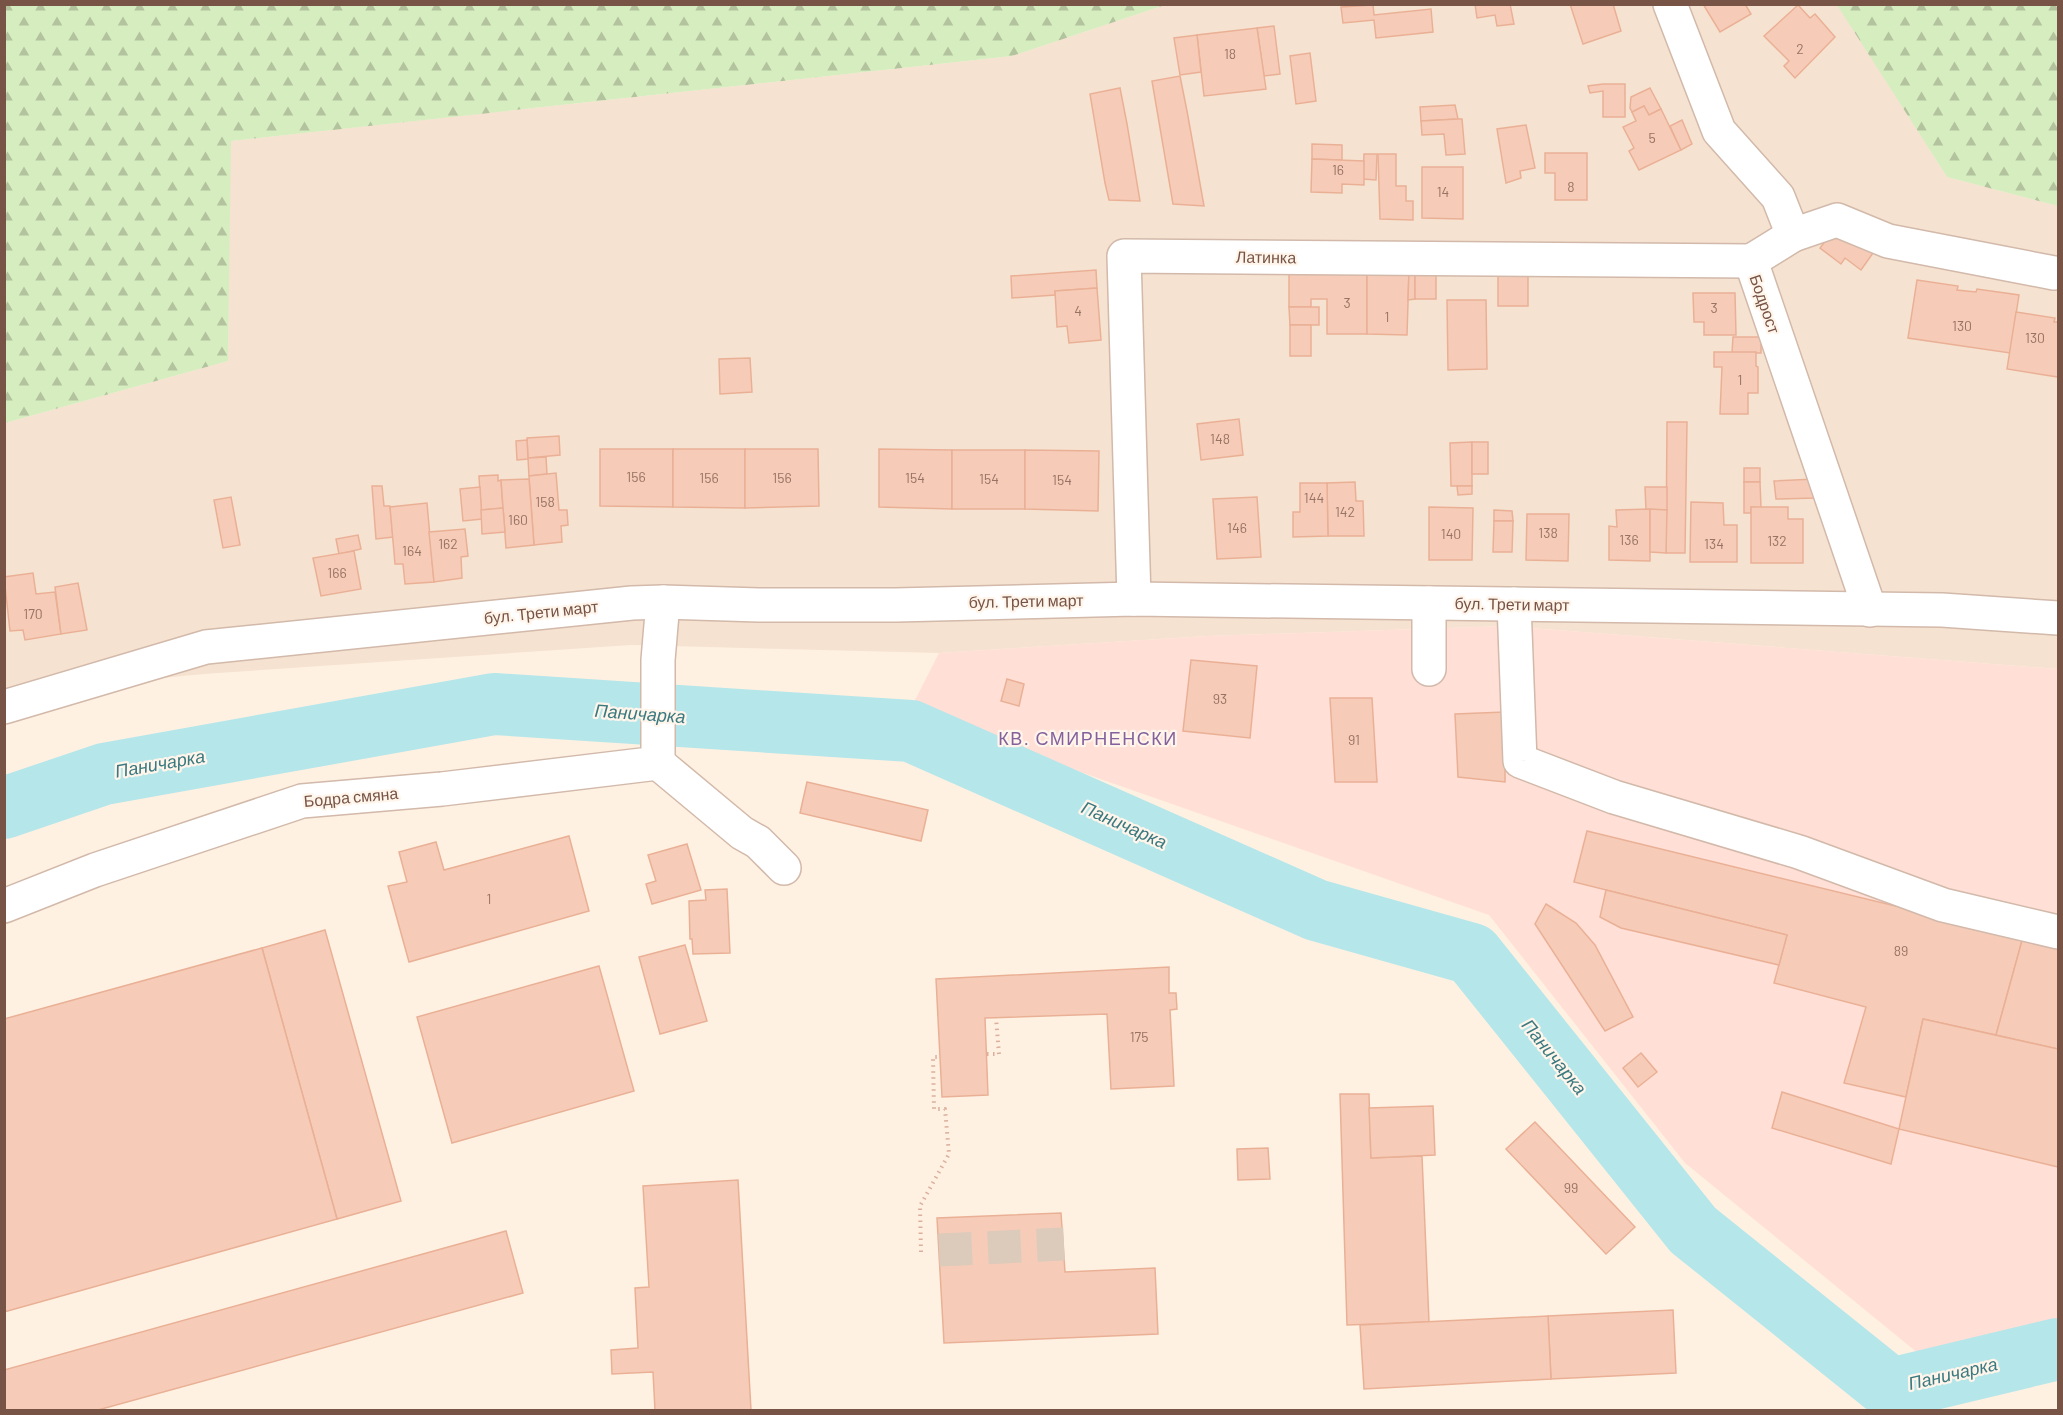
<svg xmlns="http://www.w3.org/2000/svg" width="2063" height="1415" viewBox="0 0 2063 1415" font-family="Barlow,sans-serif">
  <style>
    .residential { fill: #f6e2d0 }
    .commercial { fill: #ffdfd6 }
    .forest { fill: url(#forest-firs) }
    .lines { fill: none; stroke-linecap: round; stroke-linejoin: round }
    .river { stroke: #b5e6ea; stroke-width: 62 }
    .building { fill: #f6ccb8; stroke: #eab096; stroke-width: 1.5 }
    .minor-tunnel { stroke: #dccabb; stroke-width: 33; stroke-dasharray: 33 16; stroke-linecap: butt }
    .minor-casing { stroke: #d2b9aa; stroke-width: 36 }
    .path { stroke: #dbaf9b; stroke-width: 4; stroke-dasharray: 1.5 4.5; stroke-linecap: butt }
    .minor { stroke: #fff; stroke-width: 33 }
    .labels { text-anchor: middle; stroke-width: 4.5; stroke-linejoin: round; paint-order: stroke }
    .number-label { font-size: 14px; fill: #987262 }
    .street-label { font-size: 16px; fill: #785446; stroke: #fff5eb }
    .water-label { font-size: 18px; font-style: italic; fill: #39797f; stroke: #fff5eb }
    .neighbourhood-label { font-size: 18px; letter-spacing: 1.5px; fill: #84619d; stroke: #fff5eb }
  </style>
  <defs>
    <pattern id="forest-firs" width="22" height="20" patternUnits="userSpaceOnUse" patternTransform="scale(1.5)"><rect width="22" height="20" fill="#d6edc0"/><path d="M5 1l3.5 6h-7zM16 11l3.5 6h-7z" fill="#b2c39e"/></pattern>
  </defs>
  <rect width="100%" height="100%" fill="#fef1e2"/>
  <polygon class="residential" points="1837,4 1947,177 2058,206 2058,669 1506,626 1207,636 939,653 631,645 204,674 5,693 5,423 228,361 230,141 1012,56 1165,5"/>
  <polygon class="commercial" points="1506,626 2058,669 2058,1328 1924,1358 1685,1163 1489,915 909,712 939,653 1207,636"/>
  <g class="forest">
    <polygon points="5,4 1165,4 1165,5 1012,56 231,141 228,361 5,423"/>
    <polygon points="1837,5 2058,5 2058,206 1947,177"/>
  </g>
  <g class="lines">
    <polyline class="river" points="4,808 104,774 494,704 911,731 1316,910 1472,954 1693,1230 1891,1389 2058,1349"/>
  </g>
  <g class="building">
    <polygon points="1475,4 1510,4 1514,24 1497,26 1495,15 1477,18"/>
    <polygon points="1570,4 1613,4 1621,31 1583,44"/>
    <polygon points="1703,4 1745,4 1751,14 1720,32"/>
    <polygon points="1373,5 1374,15 1431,9 1433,32 1376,38 1374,20 1343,23 1341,7"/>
    <polygon points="1798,5 1810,18 1815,14 1835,37 1795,78 1784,66 1789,61 1764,36"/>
    <polygon points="1274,26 1280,74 1264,76 1257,28"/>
    <polygon points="1257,28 1266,89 1204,96 1197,35"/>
    <polygon points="1197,35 1201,72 1180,75 1174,38"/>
    <polygon points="1310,53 1316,101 1296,104 1290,56"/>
    <polygon points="1180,76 1187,111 1204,206 1173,204 1152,81"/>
    <polygon points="1603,84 1625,84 1625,117 1603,117 1603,91 1590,93 1588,86"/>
    <polygon points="1120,88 1127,124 1140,201 1109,200 1105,183 1090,94"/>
    <polygon points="1650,88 1661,109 1649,115 1644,106 1632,112 1630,108 1631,97"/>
    <polygon points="1455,105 1458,119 1421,121 1420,107"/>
    <polygon points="1644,106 1649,115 1661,109 1681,150 1639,170 1629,151 1634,148 1623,127 1636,121 1632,112"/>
    <polygon points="1458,119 1462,119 1465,154 1446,155 1444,134 1422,135 1421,121"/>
    <polygon points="1682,120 1692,144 1681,150 1670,126"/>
    <polygon points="1526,125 1535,168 1520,171 1521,178 1506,183 1497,129"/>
    <polygon points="1312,144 1342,145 1342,160 1312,159"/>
    <polygon points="1545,153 1587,153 1587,200 1555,200 1555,173 1545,173"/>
    <polygon points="1364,154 1377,154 1376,180 1363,179"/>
    <polygon points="1378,154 1396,154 1396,186 1406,186 1406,201 1413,201 1413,220 1380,219"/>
    <polygon points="1312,159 1364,161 1364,185 1342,184 1342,193 1311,192"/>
    <polygon points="1422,167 1463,167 1463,219 1422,218"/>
    <polygon points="1841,229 1873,253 1861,270 1845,258 1841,264 1820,248 1832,232"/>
    <polygon points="1096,270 1097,288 1055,291 1055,295 1012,298 1011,276"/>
    <polygon points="1289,270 1367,271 1367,334 1327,334 1327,299 1311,299 1311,307 1289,307"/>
    <polygon points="1367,271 1409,271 1407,335 1367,334"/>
    <polygon points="1409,271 1415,271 1415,299 1408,300"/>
    <polygon points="1415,271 1436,272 1436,299 1415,299"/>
    <rect x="1498" y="275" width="30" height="31"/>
    <polygon points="1917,280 1958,286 1957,290 1976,292 1977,289 2019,295 2010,353 1908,338"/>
    <polygon points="1097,288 1101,340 1069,343 1067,326 1057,327 1055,291"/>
    <polygon points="1693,293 1735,293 1736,335 1704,335 1704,322 1694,322"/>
    <polygon points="1447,300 1486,300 1487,369 1448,370"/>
    <polygon points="1289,307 1319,307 1319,325 1290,325"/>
    <polygon points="2016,312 2055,318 2054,322 2058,322 2058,377 2007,369"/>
    <rect x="1290" y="325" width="21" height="31"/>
    <polygon points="1733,337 1761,337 1761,353 1732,353"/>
    <polygon points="1714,352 1756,352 1756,366 1758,367 1758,393 1748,393 1748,414 1720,414 1722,367 1714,367"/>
    <polygon points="750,358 752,392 720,394 719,359"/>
    <polygon points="1239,419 1243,455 1201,460 1197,424"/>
    <polygon points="1667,422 1687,422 1685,553 1666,553"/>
    <polygon points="559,436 560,455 528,458 527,438"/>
    <polygon points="527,440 528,459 517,460 516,441"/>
    <polygon points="1472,442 1472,486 1451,486 1450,443"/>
    <rect x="1472" y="442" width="16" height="32"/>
    <polygon points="600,449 673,449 673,507 600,506"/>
    <polygon points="673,449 745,449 745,508 673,507"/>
    <polygon points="745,449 818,449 819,506 745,508"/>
    <polygon points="879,449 952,450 952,509 879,507"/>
    <rect x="952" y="450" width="73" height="59"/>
    <polygon points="1025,450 1099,451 1098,511 1025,509"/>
    <polygon points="546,457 547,474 529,476 528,458"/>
    <rect x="1744" y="468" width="16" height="14"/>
    <polygon points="556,473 559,510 567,510 568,525 561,526 562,542 534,545 529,476"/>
    <polygon points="498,475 498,481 501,480 503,508 481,510 479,476"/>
    <polygon points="529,479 534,545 506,548 501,480"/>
    <polygon points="1815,479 1816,498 1776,499 1774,481"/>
    <polygon points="1355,482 1356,501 1363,501 1364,536 1328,536 1327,483"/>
    <polygon points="1744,482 1760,482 1761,508 1751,507 1751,513 1744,513"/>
    <polygon points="1300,483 1327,483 1328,536 1293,537 1293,512 1300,512"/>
    <polygon points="372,486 382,486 384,506 390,506 393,537 376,539"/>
    <polygon points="1457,486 1472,486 1472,494 1458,495"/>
    <polygon points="480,487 482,519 463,521 460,489"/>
    <polygon points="1645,487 1667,487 1667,510 1646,510"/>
    <polygon points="231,497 240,545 223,548 214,500"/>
    <polygon points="1257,497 1261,557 1217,559 1213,499"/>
    <polygon points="1691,502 1723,503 1724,525 1737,525 1737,562 1690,562"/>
    <polygon points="427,503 434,582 405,584 403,564 395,564 390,507"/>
    <polygon points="1429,507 1473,508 1472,560 1429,560"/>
    <polygon points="1751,507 1788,507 1788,519 1803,519 1803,563 1751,563"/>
    <polygon points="503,508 505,532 482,534 481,510"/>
    <polygon points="1650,509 1650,561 1609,560 1609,526 1617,527 1616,510"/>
    <polygon points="1650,509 1667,510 1666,553 1650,552"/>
    <polygon points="1494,510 1512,511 1513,521 1494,521"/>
    <polygon points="1527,514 1569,514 1568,561 1526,560"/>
    <polygon points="1494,521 1513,521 1512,552 1493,552"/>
    <polygon points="465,529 468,556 461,557 462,578 434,582 429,532"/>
    <polygon points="358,535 361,549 339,554 336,539"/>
    <polygon points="354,551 361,589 321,596 313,558"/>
    <polygon points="33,573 36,594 55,592 61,634 25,640 23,630 10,631 4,577"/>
    <polygon points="78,583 87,630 61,634 55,587"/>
    <polygon points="1191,660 1257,666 1250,738 1183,731"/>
    <polygon points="1007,679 1024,684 1019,706 1001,701"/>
    <polygon points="1330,698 1372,698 1377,782 1335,782"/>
    <polygon points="1505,712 1505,782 1458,777 1455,714"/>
    <polygon points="807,782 928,810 921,841 800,813"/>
    <polygon points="1587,831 2023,937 1996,1035 1923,1019 1906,1097 1844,1083 1866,1007 1774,983 1787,935 1574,882"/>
    <polygon points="569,836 589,911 409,962 388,886 407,882 399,852 436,842 444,870"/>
    <polygon points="687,844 701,890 652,904 646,884 656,881 648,855"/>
    <polygon points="727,889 730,953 693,954 692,939 690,939 689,901 706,900 705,890"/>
    <polygon points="1606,890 1787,935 1779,965 1621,928 1600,917"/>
    <polygon points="1546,904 1576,923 1595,945 1633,1017 1605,1031 1535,924"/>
    <polygon points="325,930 401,1201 337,1219 262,948"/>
    <polygon points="2023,937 2058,946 2058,1049 1996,1035"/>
    <polygon points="685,945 707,1021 660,1034 639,957"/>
    <polygon points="262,948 337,1219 4,1312 4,1019"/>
    <polygon points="599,966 634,1091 452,1143 417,1017"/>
    <polygon points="1169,967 1169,993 1176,993 1177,1009 1170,1010 1174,1086 1111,1089 1107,1014 985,1018 988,1095 942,1097 936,979"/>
    <polygon points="1923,1019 2058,1049 2058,1167 1899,1129"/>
    <polygon points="1641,1053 1657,1072 1638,1087 1623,1068"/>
    <polygon points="1782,1092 1899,1129 1891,1164 1772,1128"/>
    <polygon points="1340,1094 1369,1094 1371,1158 1422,1156 1429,1322 1347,1325"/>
    <polygon points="1433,1106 1435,1155 1371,1158 1369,1108"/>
    <polygon points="1535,1122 1635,1227 1606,1254 1506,1149"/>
    <polygon points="1268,1148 1270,1179 1238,1180 1237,1149"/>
    <polygon points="738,1180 751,1410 655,1410 653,1372 612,1374 611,1350 638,1348 635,1288 649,1287 643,1186"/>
    <polygon points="1061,1213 1065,1272 1155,1268 1158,1334 944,1343 937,1218"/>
    <polygon points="506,1231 523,1293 98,1410 4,1410 4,1370"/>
    <polygon points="1673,1310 1676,1373 1551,1379 1548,1316"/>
    <polygon points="1548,1316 1551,1379 1364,1389 1360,1325"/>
  </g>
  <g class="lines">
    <polyline class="minor-tunnel" points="939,1250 1064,1244"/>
    <g class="minor-casing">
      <g id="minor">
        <polyline points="1670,4 1719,131 1778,197 1793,235"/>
        <polyline points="1751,261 1870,610"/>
        <polyline points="1751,261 1793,235 1837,220 1888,241 2054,273"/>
        <polyline points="1134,599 1124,256 1751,261"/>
        <polyline points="1429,603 1429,669"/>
        <polyline points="1514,604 1520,761 1614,797 1799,852 1943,905 2058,932"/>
        <polyline points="4,707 206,647 632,603 663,602 759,605 896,605 1134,599 1942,610 2058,618"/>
        <polyline points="658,763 742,833 758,842 784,868"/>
        <polyline points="4,906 95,870 302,801 442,789 658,763 658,660 663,602"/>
      </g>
    </g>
    <g class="path">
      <polyline points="987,1054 999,1054 996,1018"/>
      <polyline points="921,1252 920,1206 949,1154 945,1109 934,1109 933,1057 940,1057"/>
    </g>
    <use href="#minor" class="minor"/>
  </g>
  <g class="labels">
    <g class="number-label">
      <text x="1800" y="54">2</text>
      <text x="1230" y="59">18</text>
      <text x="1652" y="143">5</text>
      <text x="1338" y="175">16</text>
      <text x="1571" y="192">8</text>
      <text x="1443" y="197">14</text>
      <text x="1347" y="308">3</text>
      <text x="1714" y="313">3</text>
      <text x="1078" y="316">4</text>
      <text x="1387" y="322">1</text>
      <text x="1962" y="331">130</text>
      <text x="2035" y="343">130</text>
      <text x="1740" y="385">1</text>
      <text x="1220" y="444">148</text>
      <text x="636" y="482">156</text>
      <text x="709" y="483">156</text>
      <text x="782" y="483">156</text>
      <text x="915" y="483">154</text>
      <text x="989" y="484">154</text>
      <text x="1062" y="485">154</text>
      <text x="1314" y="503">144</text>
      <text x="545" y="507">158</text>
      <text x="1345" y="517">142</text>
      <text x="518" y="525">160</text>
      <text x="1237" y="533">146</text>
      <text x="1548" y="538">138</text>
      <text x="1451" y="539">140</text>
      <text x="1629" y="545">136</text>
      <text x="1777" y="546">132</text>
      <text x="448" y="549">162</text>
      <text x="1714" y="549">134</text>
      <text x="412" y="556">164</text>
      <text x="337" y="578">166</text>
      <text x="33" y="619">170</text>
      <text x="1220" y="704">93</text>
      <text x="1354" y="745">91</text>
      <text x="489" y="904">1</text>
      <text x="1901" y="956">89</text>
      <text x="1139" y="1042">175</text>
      <text x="1571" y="1193">99</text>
    </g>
    <g class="street-label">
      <text transform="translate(1266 257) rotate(1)" y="6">Латинка</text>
      <text transform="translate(1765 304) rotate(71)" y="6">Бодрост</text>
      <text transform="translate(1026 601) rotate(-1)" y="6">бул. Трети март</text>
      <text transform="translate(1512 604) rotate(1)" y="6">бул. Трети март</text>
      <text transform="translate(541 612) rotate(-6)" y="6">бул. Трети март</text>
      <text transform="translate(351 797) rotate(-5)" y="6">Бодра смяна</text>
    </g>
    <g class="water-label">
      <text transform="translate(640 714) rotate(4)" y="6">Паничарка</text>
      <text transform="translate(160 764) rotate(-10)" y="6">Паничарка</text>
      <text transform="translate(1124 825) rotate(24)" y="6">Паничарка</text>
      <text transform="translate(1554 1057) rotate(51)" y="6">Паничарка</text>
      <text transform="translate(1953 1374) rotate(-13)" y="6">Паничарка</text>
    </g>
    <g class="neighbourhood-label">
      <text x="1088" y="745">КВ. СМИРНЕНСКИ</text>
    </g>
  </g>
  <rect width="2063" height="1415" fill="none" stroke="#785446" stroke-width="12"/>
</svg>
